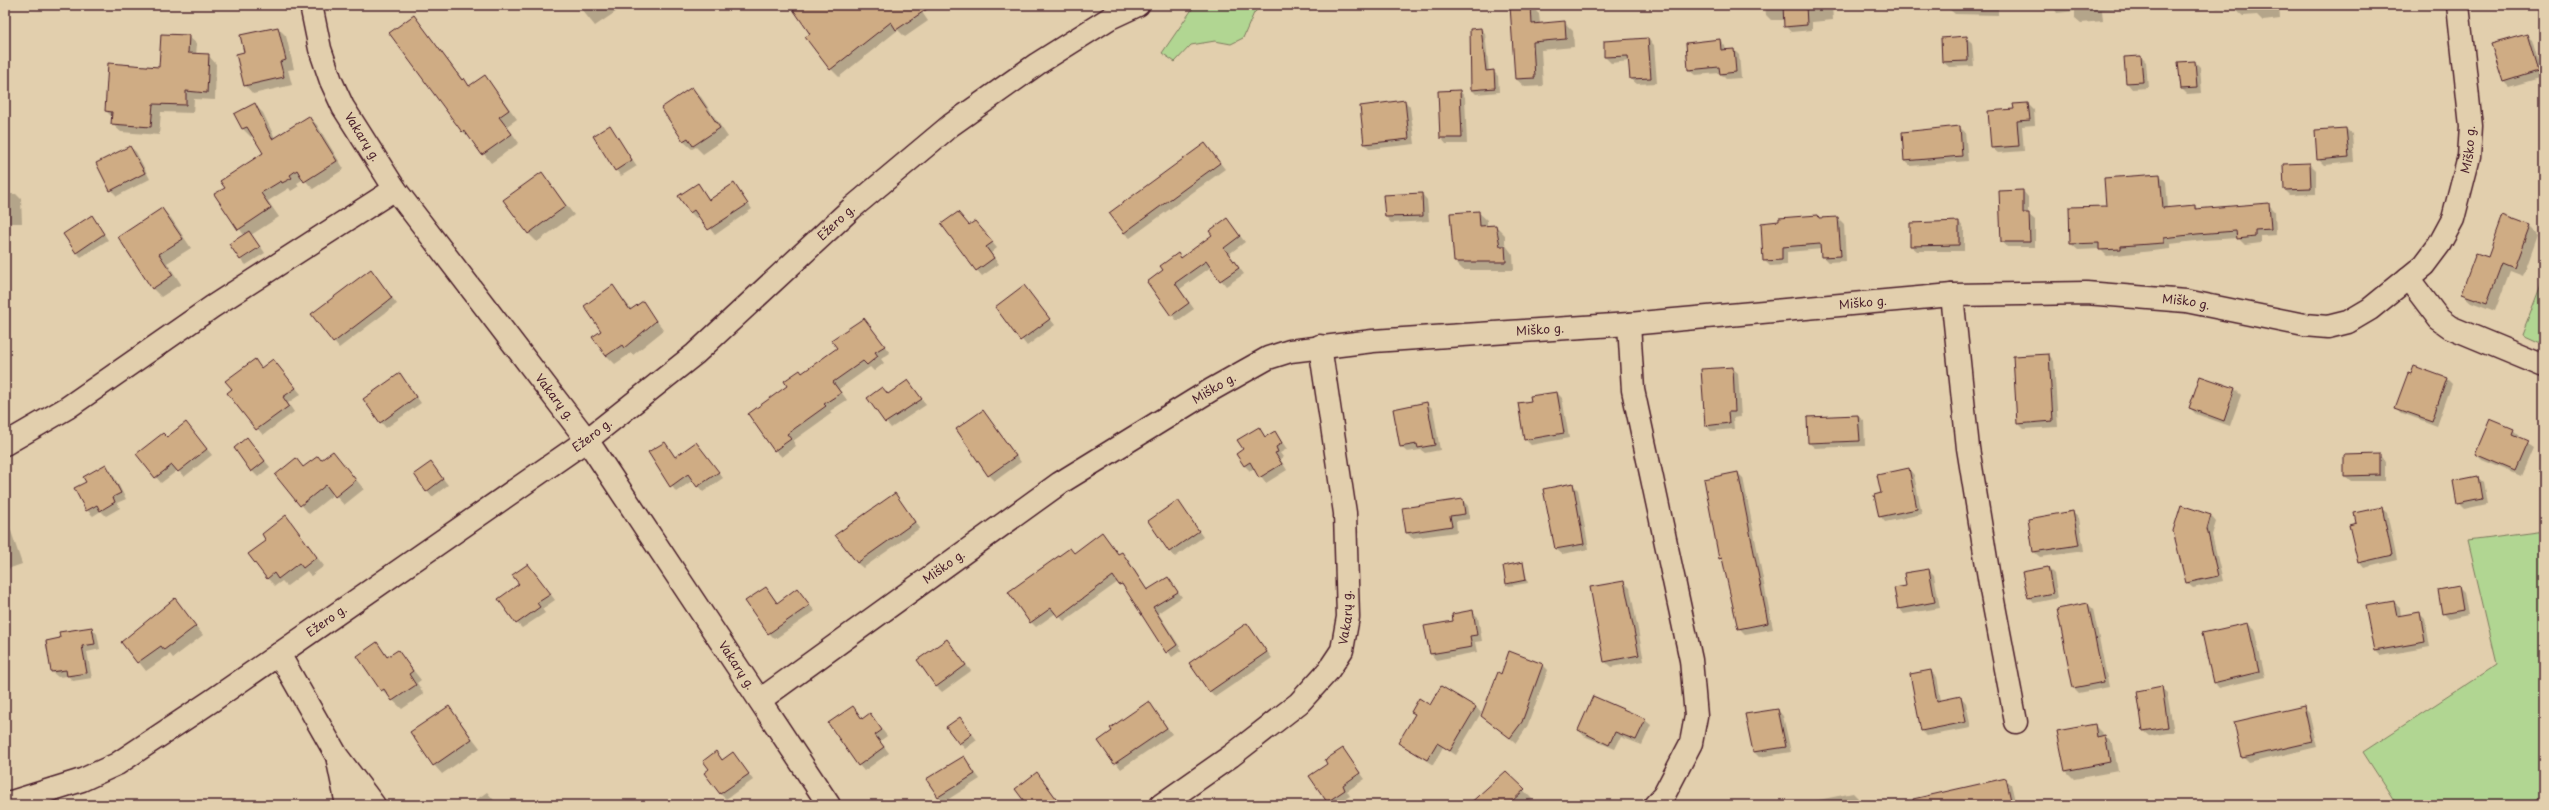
<svg xmlns="http://www.w3.org/2000/svg" width="2549" height="810" viewBox="0 0 2549 810" font-family="'Playpen Sans',sans-serif">
  <style>
    .green { fill: #b1d692; stroke: #7e7a5e }
    .shadow { fill: #0003 }
    .building { fill: #cfac84; stroke: #4a1f2b }
    .lines { fill: none; stroke-linecap: round; stroke-linejoin: round }
    .minor-casing { stroke: #4a1f2b; stroke-width: 25 }
    .minor { stroke: #e2cfad; stroke-width: 22 }
    .labels { text-anchor: middle; stroke-width: 3; stroke-linejoin: round; paint-order: stroke }
    .street-label { font-size: 12px; fill: #4a1f2b; stroke: #e2cfad }
  </style>
  <rect width="100%" height="100%" fill="#e2cfad"/>
  <filter id="ink" filterUnits="userSpaceOnUse"><feTurbulence type="fractalNoise" baseFrequency=".025" numOctaves="2"/><feDisplacementMap in="SourceGraphic" scale="8" xChannelSelector="R" yChannelSelector="G"/><feConvolveMatrix kernelMatrix="1 2 1 2 8 2 1 2 1" color-interpolation-filters="sRGB"/></filter>
  <g filter="url(#ink)">
    <g class="green">
      <polygon points="1195,5 1262,5 1254,13 1243,38 1231,44 1215,41 1191,45 1175,62 1162,53"/>
      <polygon points="2544,278 2544,345 2522,335"/>
      <polygon points="2544,531 2544,796 2528,805 2397,805 2363,752 2497,664 2468,541"/>
    </g>
    <g class="shadow">
      <polygon points="578,5 626,5 595,26"/>
      <polygon points="791,5 917,5 928,21 905,37 898,30 839,77 831,69 811,34"/>
      <polygon points="1530,5 1539,14 1540,24 1564,22 1573,31 1574,47 1541,50 1543,86 1525,87 1516,79"/>
      <polygon points="1765,5 1832,5 1833,20 1812,22 1812,30 1791,32 1785,26 1785,20 1771,20 1766,15"/>
      <polygon points="1949,5 1998,5 1998,15 1955,14 1949,9"/>
      <polygon points="2052,5 2169,5 2102,10 2103,21 2081,23 2075,18 2075,11 2057,13"/>
      <polygon points="2214,5 2279,5 2280,19 2263,21 2257,15 2243,16 2237,11 2237,6 2217,8"/>
      <polygon points="2503,5 2522,5 2509,11"/>
      <polygon points="414,16 463,80 470,86 485,76 517,119 507,126 519,143 491,163 472,139 462,131"/>
      <polygon points="278,28 286,36 294,69 288,70 292,85 253,94 245,85 245,53"/>
      <polygon points="1481,29 1485,33 1489,72 1493,71 1498,76 1499,92 1476,94 1472,90"/>
      <polygon points="2526,35 2532,40 2543,77 2509,87 2503,81"/>
      <polygon points="188,36 197,44 196,55 208,55 216,64 215,100 194,99 193,113 161,112 159,135 121,132 112,124 113,118 106,111 160,68"/>
      <polygon points="1966,37 1972,43 1974,66 1949,67 1943,62"/>
      <polygon points="1648,39 1654,45 1657,83 1637,84 1631,79 1630,61 1611,63 1605,57"/>
      <polygon points="1720,40 1725,46 1726,50 1734,50 1739,55 1741,78 1726,79 1720,73 1695,75 1689,70"/>
      <polygon points="2141,57 2146,62 2148,88 2132,89 2127,83 2125,58"/>
      <polygon points="2195,62 2200,67 2202,93 2187,94 2182,89"/>
      <polygon points="692,88 701,97 728,137 703,154 696,147 692,149 683,141"/>
      <polygon points="1460,91 1465,97 1467,144 1446,144 1441,138"/>
      <polygon points="1405,101 1410,107 1415,144 1370,149 1364,143"/>
      <polygon points="2028,104 2034,110 2035,125 2022,126 2024,151 1998,153 1992,148"/>
      <polygon points="255,105 263,113 275,138 309,117 317,125 344,169 313,189 304,179 297,183 299,186 291,191 289,188 268,201 279,217 251,235 260,246 240,259 244,235 216,195 226,188 264,153 253,135 251,137 243,129"/>
      <polygon points="5,123 8,126 6,153 5,153"/>
      <polygon points="610,127 637,166 621,176 616,170"/>
      <polygon points="1959,127 1965,132 1968,161 1911,166 1905,161"/>
      <polygon points="2346,129 2352,134 2354,162 2324,165 2318,159 2316,131"/>
      <polygon points="1205,144 1225,169 1130,238 1124,233"/>
      <polygon points="130,147 136,152 150,179 117,196 111,190 97,164"/>
      <polygon points="2310,164 2316,170 2316,194 2290,195 2285,190"/>
      <polygon points="542,173 574,215 537,242 528,233"/>
      <polygon points="2160,175 2166,182 2168,208 2195,206 2198,210 2268,204 2275,211 2276,235 2261,236 2261,243 2245,245 2238,238 2204,240 2170,244 2170,249 2107,256 2100,249 2078,250 2071,244 2107,207"/>
      <polygon points="698,184 710,200 734,184 752,209 715,235 699,215 696,218 690,212"/>
      <polygon points="2023,191 2028,197 2028,214 2035,220 2035,247 2007,247 2002,241"/>
      <polygon points="5,194 16,194 21,199 22,223 5,223"/>
      <polygon points="1422,194 1427,200 1429,221 1391,223 1386,217 1384,196"/>
      <polygon points="162,209 171,218 191,248 167,263 181,284 161,297 153,289 119,237"/>
      <polygon points="1478,212 1487,220 1487,227 1496,226 1505,235 1505,244 1513,255 1514,270 1463,270 1455,262"/>
      <polygon points="92,216 108,240 81,257 76,252"/>
      <polygon points="1818,216 1821,219 1838,218 1844,224 1846,261 1828,262 1822,256 1822,249 1787,252 1787,265 1770,266 1764,260"/>
      <polygon points="1227,219 1245,242 1229,254 1244,274 1226,286 1211,267 1180,289 1194,309 1177,321 1148,283 1164,271 1178,255 1182,258 1214,236"/>
      <polygon points="975,222 997,248 991,253 999,264 982,276 977,270 969,226"/>
      <polygon points="1959,222 1964,228 1964,251 1917,251 1911,246"/>
      <polygon points="2530,226 2538,234 2523,276 2510,271 2495,311 2471,302 2462,294"/>
      <polygon points="261,247 265,253 246,265 241,260"/>
      <polygon points="371,270 397,304 339,348 334,342"/>
      <polygon points="1024,286 1055,325 1027,346 996,307"/>
      <polygon points="613,287 632,310 642,303 664,330 633,355 631,353 615,364 606,355 603,331"/>
      <polygon points="863,319 890,353 881,359 884,363 874,371 870,367 839,389 847,400 830,411 832,413 793,441 796,446 782,457 775,450 789,386 802,373 838,349"/>
      <polygon points="2049,355 2054,361 2058,427 2024,429 2018,423"/>
      <polygon points="273,360 301,394 288,403 294,412 263,435 228,393 255,361 262,368"/>
      <polygon points="1732,368 1738,373 1741,417 1733,418 1734,429 1711,431 1706,425"/>
      <polygon points="400,374 421,403 386,428 381,422"/>
      <polygon points="2411,375 2447,379 2452,384 2437,426 2402,413 2396,407"/>
      <polygon points="2201,377 2235,389 2241,395 2230,426 2196,414 2190,408"/>
      <polygon points="908,381 926,405 891,428 868,398 888,394"/>
      <polygon points="1557,393 1562,398 1569,438 1531,445 1525,439 1533,402"/>
      <polygon points="1427,403 1433,409 1440,450 1425,453 1421,450 1407,452 1401,447 1394,409"/>
      <polygon points="983,411 1021,462 995,481 989,475"/>
      <polygon points="1858,416 1864,421 1865,446 1815,448 1809,443"/>
      <polygon points="186,423 212,455 184,477 178,470 161,483 138,455 167,438"/>
      <polygon points="1259,428 1266,437 1275,432 1287,449 1280,453 1283,457 1280,459 1287,470 1266,483 1255,468 1250,471 1244,465 1244,450"/>
      <polygon points="2513,430 2519,435 2518,438 2533,448 2521,476 2482,460 2476,454"/>
      <polygon points="247,439 270,467 258,477 252,471"/>
      <polygon points="665,443 676,458 696,443 723,478 703,492 693,480 676,492 649,452"/>
      <polygon points="333,452 364,489 344,505 334,494 309,514 277,475 296,460 304,468 321,461"/>
      <polygon points="2379,455 2385,461 2385,481 2351,481 2345,476"/>
      <polygon points="431,463 448,485 432,497 427,491"/>
      <polygon points="106,466 111,471 126,499 117,503 120,508 106,516 101,511 93,516 87,510 87,483"/>
      <polygon points="1909,469 1914,475 1922,514 1885,522 1880,516 1882,494"/>
      <polygon points="1738,473 1743,478 1773,629 1745,634 1739,628 1724,563 1720,558"/>
      <polygon points="2477,477 2483,482 2487,504 2464,509 2458,503"/>
      <polygon points="1572,484 1578,490 1589,549 1562,554 1556,549"/>
      <polygon points="895,495 920,528 863,568 857,563"/>
      <polygon points="1462,500 1468,506 1470,519 1456,521 1457,532 1412,538 1406,532"/>
      <polygon points="1177,501 1203,537 1175,557 1169,551"/>
      <polygon points="2182,506 2211,516 2216,522 2212,535 2223,581 2193,588 2187,583"/>
      <polygon points="2381,508 2387,513 2397,560 2364,568 2359,562 2357,524"/>
      <polygon points="2073,513 2079,518 2084,551 2040,557 2034,552"/>
      <polygon points="286,517 324,566 311,576 307,571 287,586 282,581 275,586 267,578 268,541"/>
      <polygon points="5,519 8,522 22,564 5,570"/>
      <polygon points="1107,539 1119,555 1121,553 1127,558 1148,591 1168,578 1182,597 1158,613 1182,650 1172,657 1126,589 1118,582 1064,621 1056,613 1036,627 1031,622 1074,553"/>
      <polygon points="1523,563 1528,583 1509,586 1507,584"/>
      <polygon points="528,565 555,600 542,609 545,613 522,628 517,623 520,584"/>
      <polygon points="2048,568 2054,574 2058,598 2034,603 2028,597"/>
      <polygon points="1929,570 1934,575 1940,608 1904,614 1899,608 1907,586"/>
      <polygon points="1624,582 1630,588 1644,661 1611,667 1605,662"/>
      <polygon points="2458,587 2464,593 2468,615 2449,619 2443,613"/>
      <polygon points="766,588 778,603 797,590 815,611 775,639 769,633"/>
      <polygon points="175,600 203,635 173,658 170,654 146,671 123,642"/>
      <polygon points="2394,602 2400,607 2401,617 2419,613 2425,619 2430,647 2380,656 2375,651"/>
      <polygon points="2088,604 2093,609 2109,687 2079,693 2073,687"/>
      <polygon points="1472,612 1478,617 1482,641 1475,642 1477,652 1436,660 1431,654 1426,627 1455,621"/>
      <polygon points="1247,624 1272,658 1215,697 1210,691"/>
      <polygon points="2248,624 2254,629 2265,677 2219,688 2214,682"/>
      <polygon points="92,628 97,634 100,649 87,652 92,678 73,681 68,676 58,677 52,672 61,639"/>
      <polygon points="947,640 971,671 942,692 936,686"/>
      <polygon points="377,644 389,658 398,651 421,680 417,683 424,694 402,709 382,690"/>
      <polygon points="1543,665 1548,670 1527,727 1516,743 1482,716 1502,675"/>
      <polygon points="1931,671 1937,677 1941,701 1961,697 1966,703 1971,728 1927,736 1922,731"/>
      <polygon points="2161,688 2167,693 2174,732 2150,736 2144,731 2138,692"/>
      <polygon points="1149,702 1172,734 1121,769 1099,741"/>
      <polygon points="1430,706 1476,707 1481,713 1456,755 1443,747 1433,765 1399,743 1416,715 1413,712"/>
      <polygon points="449,707 480,748 442,774 434,765"/>
      <polygon points="853,707 863,719 870,714 887,736 880,741 889,753 864,771 859,765"/>
      <polygon points="2303,707 2309,713 2317,747 2249,763 2243,757"/>
      <polygon points="1778,710 1783,716 1791,752 1759,757 1754,752"/>
      <polygon points="960,718 977,740 965,749 948,727"/>
      <polygon points="1645,720 1651,725 1642,745 1621,737 1615,749 1584,736 1579,730"/>
      <polygon points="2094,725 2113,744 2118,771 2074,779 2066,771 2058,732"/>
      <polygon points="1343,749 1365,779 1347,791 1350,796 1336,805 1331,805 1311,777 1329,765"/>
      <polygon points="716,753 723,760 738,759 753,780 726,799 720,794 711,769"/>
      <polygon points="963,757 980,779 944,802 939,797"/>
      <polygon points="1506,772 1532,799 1525,805 1469,805"/>
      <polygon points="1037,774 1043,779 1061,805 1028,805"/>
      <polygon points="2005,779 2011,784 2016,805 1922,805"/>
      <polygon points="487,792 498,805 469,805"/>
      <polygon points="1853,793 1858,798 1860,805 1794,805"/>
      <polygon points="282,801 286,805 267,805"/>
    </g>
    <g class="building">
      <polygon points="790,5 933,5 896,30 891,22 830,70 805,37 810,34"/>
      <polygon points="1531,5 1532,24 1565,21 1566,39 1533,42 1535,78 1515,79 1510,6"/>
      <polygon points="1783,5 1806,5 1807,25 1784,27"/>
      <polygon points="414,15 462,80 464,78 469,86 485,75 509,110 499,117 512,134 482,155 464,130 462,132 389,33"/>
      <polygon points="278,27 286,60 280,62 284,77 244,86 236,54 244,52 240,35"/>
      <polygon points="1481,28 1486,71 1494,70 1495,88 1471,90 1470,29"/>
      <polygon points="161,34 189,35 188,53 209,54 207,93 186,91 186,105 153,104 151,127 111,124 112,112 105,111 108,63 159,67"/>
      <polygon points="2527,34 2538,71 2503,82 2491,44"/>
      <polygon points="1967,36 1968,61 1942,62 1941,38"/>
      <polygon points="1648,38 1651,78 1630,79 1628,56 1604,57 1604,41"/>
      <polygon points="1720,39 1721,50 1734,49 1736,72 1720,74 1719,67 1688,70 1686,43"/>
      <polygon points="2141,56 2143,82 2126,83 2124,57"/>
      <polygon points="2195,61 2197,88 2181,89 2178,62"/>
      <polygon points="692,87 720,128 693,146 688,138 683,141 661,108"/>
      <polygon points="1460,90 1462,138 1440,138 1438,91"/>
      <polygon points="1405,100 1409,139 1364,144 1360,106"/>
      <polygon points="255,103 272,139 309,116 337,161 304,182 297,170 290,175 292,178 282,183 281,181 261,193 271,208 238,230 214,194 225,188 220,181 263,153 247,127 242,129 234,114"/>
      <polygon points="2028,103 2030,120 2017,121 2019,146 1991,148 1988,111 2014,109 2013,104"/>
      <polygon points="610,125 632,160 615,171 593,136"/>
      <polygon points="1960,126 1962,156 1904,161 1902,132"/>
      <polygon points="2346,128 2349,157 2317,160 2315,130"/>
      <polygon points="1205,143 1220,163 1124,233 1109,213"/>
      <polygon points="130,146 145,173 110,191 96,163"/>
      <polygon points="2310,163 2311,189 2284,190 2283,164"/>
      <polygon points="542,172 566,206 528,234 503,200"/>
      <polygon points="2160,174 2163,208 2195,205 2195,209 2269,203 2271,229 2255,230 2255,237 2237,239 2236,231 2197,234 2164,238 2164,243 2121,246 2121,249 2099,250 2099,243 2070,244 2069,207 2106,206 2104,178"/>
      <polygon points="698,183 709,200 734,183 748,204 708,230 694,210 690,213 678,196"/>
      <polygon points="2023,190 2023,213 2029,213 2030,242 2001,242 1999,191"/>
      <polygon points="1422,193 1423,216 1385,217 1383,195"/>
      <polygon points="162,208 183,239 159,254 173,275 152,289 118,237"/>
      <polygon points="1479,211 1480,226 1496,225 1500,246 1505,246 1506,262 1454,262 1450,213"/>
      <polygon points="958,212 969,225 975,221 993,242 986,247 994,258 976,271 941,224"/>
      <polygon points="92,215 104,234 76,253 63,234"/>
      <polygon points="1818,215 1819,218 1838,217 1841,256 1821,257 1820,244 1782,247 1782,260 1763,261 1761,223 1779,221 1779,218"/>
      <polygon points="2503,215 2530,225 2514,268 2502,263 2487,303 2461,294 2476,253 2488,257"/>
      <polygon points="1227,218 1240,236 1224,248 1239,268 1220,281 1206,261 1175,283 1189,303 1171,316 1147,282 1163,270 1160,266 1178,253 1181,258 1212,235 1209,231"/>
      <polygon points="1959,221 1959,245 1910,246 1910,223"/>
      <polygon points="249,231 260,247 240,260 229,244"/>
      <polygon points="371,269 392,298 333,343 311,314"/>
      <polygon points="613,285 630,310 643,301 656,321 624,348 622,345 606,356 592,337 601,331 584,306"/>
      <polygon points="1024,285 1050,319 1020,341 995,307"/>
      <polygon points="864,318 885,346 875,352 878,356 867,365 863,361 833,382 841,393 824,404 826,406 787,434 791,439 774,451 748,414 787,386 784,381 800,370 802,373 837,348 831,340"/>
      <polygon points="2049,354 2053,421 2017,424 2013,356"/>
      <polygon points="255,359 261,368 273,359 296,388 283,397 289,406 256,430 227,393 232,389 225,381"/>
      <polygon points="2414,366 2447,378 2432,421 2395,408 2408,373 2411,374"/>
      <polygon points="1733,367 1735,412 1728,412 1729,423 1705,426 1701,369"/>
      <polygon points="400,373 416,397 380,423 363,399"/>
      <polygon points="2200,376 2235,388 2224,421 2189,408"/>
      <polygon points="908,380 922,399 885,423 867,398 882,387 888,394"/>
      <polygon points="1557,392 1564,433 1524,440 1518,403 1531,401 1530,396"/>
      <polygon points="1427,402 1435,445 1418,448 1417,444 1400,447 1393,409"/>
      <polygon points="983,410 1016,456 988,476 956,429"/>
      <polygon points="1858,415 1860,441 1808,443 1807,417"/>
      <polygon points="2490,419 2514,429 2512,434 2528,441 2515,471 2475,454"/>
      <polygon points="186,422 207,449 178,472 172,465 155,478 136,454 163,433 167,437"/>
      <polygon points="1259,427 1265,437 1275,431 1282,443 1276,447 1278,452 1275,453 1282,464 1259,478 1250,462 1244,466 1236,454 1243,449 1237,440"/>
      <polygon points="247,437 265,461 251,472 234,448"/>
      <polygon points="665,442 675,457 696,442 719,472 697,487 688,474 670,487 648,452"/>
      <polygon points="333,451 356,480 335,497 326,485 300,506 275,475 296,458 303,467 318,456 321,460"/>
      <polygon points="2380,454 2380,475 2344,476 2344,455"/>
      <polygon points="431,462 443,479 426,492 414,474"/>
      <polygon points="106,464 121,493 113,497 115,502 100,511 97,505 86,511 74,488 86,482 83,477"/>
      <polygon points="1909,468 1917,509 1879,517 1874,495 1881,493 1877,475"/>
      <polygon points="1738,472 1768,623 1738,629 1722,558 1719,559 1704,479"/>
      <polygon points="2478,476 2482,499 2457,504 2453,481"/>
      <polygon points="1573,483 1584,544 1555,549 1543,489"/>
      <polygon points="895,493 915,522 857,563 835,535"/>
      <polygon points="1463,499 1465,514 1450,516 1452,526 1406,533 1402,508"/>
      <polygon points="1178,500 1199,531 1169,552 1148,521"/>
      <polygon points="2181,505 2211,515 2207,529 2218,576 2186,583 2173,531"/>
      <polygon points="2382,507 2392,555 2358,563 2349,525 2356,523 2354,513"/>
      <polygon points="2073,511 2079,545 2033,552 2028,519"/>
      <polygon points="286,515 317,557 303,568 299,563 278,579 274,573 267,579 248,554 266,541 262,534"/>
      <polygon points="1102,532 1118,554 1122,552 1147,590 1168,577 1178,592 1153,607 1177,645 1166,653 1122,584 1119,585 1113,576 1058,617 1051,608 1030,623 1008,592 1070,548 1074,553"/>
      <polygon points="1523,562 1526,580 1506,584 1503,566"/>
      <polygon points="528,564 551,594 537,603 540,607 516,624 498,599 519,584 512,575"/>
      <polygon points="2048,567 2053,593 2028,598 2022,572"/>
      <polygon points="1929,569 1935,602 1898,609 1894,588 1906,586 1904,573"/>
      <polygon points="1624,581 1639,655 1604,662 1590,587"/>
      <polygon points="2459,586 2463,610 2442,614 2438,590"/>
      <polygon points="766,587 777,603 797,588 810,605 768,634 745,601"/>
      <polygon points="175,598 196,626 164,650 161,646 137,663 121,642"/>
      <polygon points="2394,601 2397,616 2420,612 2425,642 2374,651 2365,606"/>
      <polygon points="2088,603 2104,682 2073,688 2057,609"/>
      <polygon points="1473,610 1477,635 1470,636 1472,647 1430,654 1424,626 1453,621 1452,614"/>
      <polygon points="1247,623 1267,652 1209,692 1189,663"/>
      <polygon points="2248,623 2259,672 2213,683 2202,633"/>
      <polygon points="92,627 95,644 82,646 87,673 67,676 66,670 51,672 46,641 60,638 59,632"/>
      <polygon points="947,639 966,665 936,687 917,660"/>
      <polygon points="377,642 387,657 398,650 413,671 409,674 416,685 392,701 384,689 381,691 357,656"/>
      <polygon points="1509,651 1543,664 1522,722 1510,738 1481,716 1498,672 1501,674"/>
      <polygon points="1931,670 1937,701 1961,696 1966,722 1921,731 1910,674"/>
      <polygon points="1441,686 1476,707 1450,751 1437,743 1427,760 1398,743 1415,714 1411,712 1419,698 1430,705"/>
      <polygon points="2162,686 2168,727 2143,731 2137,691"/>
      <polygon points="1593,696 1646,719 1636,740 1615,732 1609,745 1578,730"/>
      <polygon points="1149,701 1167,728 1114,764 1098,741 1112,731 1110,728"/>
      <polygon points="449,706 472,739 433,766 410,732"/>
      <polygon points="853,706 862,719 870,713 882,730 875,735 884,747 858,766 828,723"/>
      <polygon points="2304,706 2312,742 2242,758 2234,722"/>
      <polygon points="1778,709 1786,747 1753,752 1745,714"/>
      <polygon points="960,717 972,734 959,744 946,727"/>
      <polygon points="2095,724 2097,737 2105,735 2110,762 2065,771 2057,731"/>
      <polygon points="1343,748 1360,773 1343,785 1345,790 1327,802 1309,776 1327,764 1325,760"/>
      <polygon points="716,751 722,760 733,752 749,774 720,794 704,773 709,769 703,761"/>
      <polygon points="964,756 975,774 938,797 926,779"/>
      <polygon points="1506,771 1525,789 1508,805 1468,805"/>
      <polygon points="1037,772 1061,805 1027,805 1015,789"/>
      <polygon points="2006,778 2012,805 1914,805 1913,799"/>
    </g>
    <g class="lines">
      <g class="minor-casing">
        <g id="minor">
          <path id="s1" d="M 311,5 L 320,49 L 331,81 L 343,107 L 395,189 L 587,440 L 829,805"/>
          <polyline points="2408,278 2439,319 2450,327 2544,366"/>
          <polyline points="1952,295 1968,448 1991,590 2016,722"/>
          <polyline points="1629,324 1633,390 1691,660 1696,716 1691,743 1664,795 1655,805"/>
          <polyline points="5,444 67,408 212,307 395,189"/>
          <polyline points="279,654 337,756 374,805"/>
          <path id="s2" d="M 760,700 L 1060,483 L 1211,390 L 1268,358 L 1290,351 L 1373,341 L 1629,324 L 1952,295 L 2086,293 L 2186,301 L 2304,325 L 2328,327 L 2348,322 L 2370,309 L 2424,265 L 2439,245 L 2453,219 L 2469,157 L 2471,126 L 2458,5"/>
          <polyline points="338,761 347,805"/>
          <path id="s3" d="M 5,804 L 82,780 L 117,764 L 213,700 L 587,440 L 695,354 L 852,208 L 951,125 L 1037,64 L 1110,18 L 1138,5"/>
          <path id="s4" d="M 1161,805 L 1231,756 L 1299,703 L 1328,671 L 1342,650 L 1348,617 L 1345,513 L 1320,346"/>
        </g>
      </g>
      <use href="#minor" class="minor"/>
    </g>
  </g>
  <g class="labels">
    <g class="street-label">
      <text dy="4" stroke="none"><textPath href="#s1" startOffset="143">Vakarų g.</textPath></text>
      <text dy="4" stroke="none"><textPath href="#s2" startOffset="1921">Miško g.</textPath></text>
      <text dy="4" stroke="none"><textPath href="#s3" startOffset="1021">Ežero g.</textPath></text>
      <text dy="4" stroke="none"><textPath href="#s2" startOffset="1211">Miško g.</textPath></text>
      <text dy="4" stroke="none"><textPath href="#s2" startOffset="1535">Miško g.</textPath></text>
      <text dy="4" stroke="none"><textPath href="#s2" startOffset="887">Miško g.</textPath></text>
      <text dy="4" stroke="none"><textPath href="#s2" startOffset="551">Miško g.</textPath></text>
      <text dy="4" stroke="none"><textPath href="#s1" startOffset="467">Vakarų g.</textPath></text>
      <text dy="4" stroke="none"><textPath href="#s3" startOffset="697">Ežero g.</textPath></text>
      <text dy="4" stroke="none"><textPath href="#s2" startOffset="227">Miško g.</textPath></text>
      <text dy="4" stroke="none"><textPath href="#s4" startOffset="273">Vakarų g.</textPath></text>
      <text dy="4" stroke="none"><textPath href="#s3" startOffset="373">Ežero g.</textPath></text>
      <text dy="4" stroke="none"><textPath href="#s1" startOffset="791">Vakarų g.</textPath></text>
    </g>
  </g>
  <rect width="2549" height="810" fill="none" stroke="#e2cfad" stroke-width="20"/>
  <rect x="10" y="10" width="2529" height="790" fill="none" stroke="#4a1f2b" stroke-width="1.5" filter="url(#ink)"/>
</svg>
